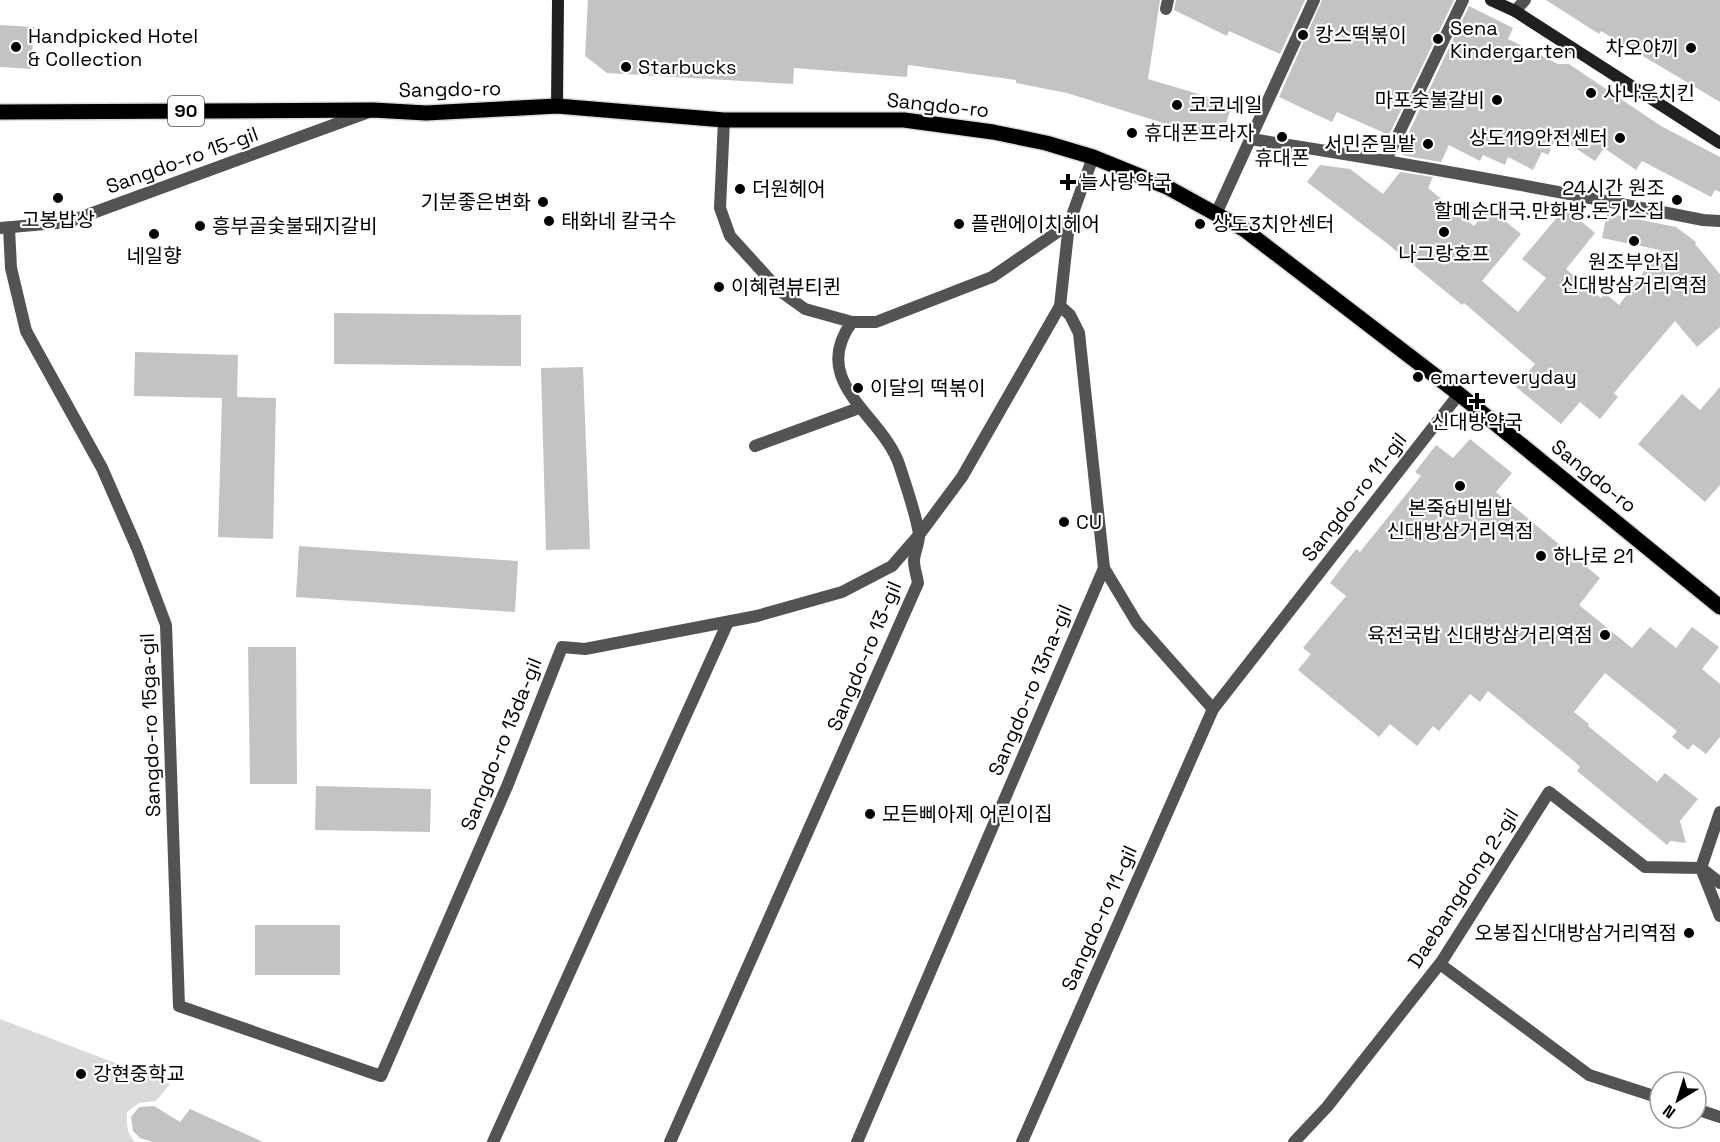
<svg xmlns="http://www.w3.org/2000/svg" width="1720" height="1142" viewBox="0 0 1720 1142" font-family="'Space Grotesk','Noto Sans KR',sans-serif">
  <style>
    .green { fill: #dadada }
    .building { fill: #c3c3c3 }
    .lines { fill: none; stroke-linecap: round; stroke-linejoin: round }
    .primary-casing { stroke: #dbdbdb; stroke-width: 18 }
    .lane { stroke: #535353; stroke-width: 12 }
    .street { stroke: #535353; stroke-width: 12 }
    .secondary { stroke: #202020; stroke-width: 12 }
    .primary { stroke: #000; stroke-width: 15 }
    .poi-dot { fill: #000; stroke: #fff; stroke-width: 2 }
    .labels { text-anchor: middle; stroke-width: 4.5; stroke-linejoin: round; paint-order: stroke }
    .shield { fill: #fff; stroke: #4c4c4c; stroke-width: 1.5 }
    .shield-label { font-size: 18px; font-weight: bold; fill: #000 }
    .poi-label { font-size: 20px; fill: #000; stroke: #fff; text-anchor: start }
    .street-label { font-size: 20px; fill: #000; stroke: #fff }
  </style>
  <rect width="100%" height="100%" fill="#fff"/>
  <path class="green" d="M 0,1019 L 170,1084 L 156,1101 L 139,1103 L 127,1112 C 126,1123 127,1134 135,1142 L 0,1142 Z"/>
  <g class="building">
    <polygon points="588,0 1160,0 1148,79 1232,104 1221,141 1067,93 1016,83 1016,80 908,65 907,77 794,68 793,84 607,73 585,56"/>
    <polygon points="1176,0 1305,0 1280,54 1229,31 1227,36 1174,10"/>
    <polygon points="1322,0 1454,0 1389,135 1337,112 1332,122 1279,97"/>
    <polygon points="1546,0 1720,0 1720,102 1601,31 1599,34"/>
    <polygon points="1469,6 1513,28 1508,39 1558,64 1569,64 1661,126 1720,157 1720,192 1715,190 1711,197 1642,161 1636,170 1604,148 1595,161 1557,136 1548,155 1542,152 1533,170 1508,157 1505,165 1483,155 1480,161 1449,145 1441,162 1406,156 1399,153"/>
    <polygon points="0,25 34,27 31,69 0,67"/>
    <polygon points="1320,165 1350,169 1383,194 1400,172 1433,177 1428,188 1474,226 1489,208 1521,234 1482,281 1518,312 1546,278 1522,259 1565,208 1595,233 1566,269 1601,298 1605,293 1619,305 1660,250 1602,238 1607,213 1676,227 1696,242 1695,244 1720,274 1720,327 1697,347 1675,321 1614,393 1618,397 1600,419 1580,402 1561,424 1516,387 1535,364 1464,303 1462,305 1389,245 1307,182"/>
    <polygon points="334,313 521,315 521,366 334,364"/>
    <polygon points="135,352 238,355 237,397 276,398 273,539 218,537 222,398 134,396"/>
    <polygon points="583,367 590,549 546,550 541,368"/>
    <polygon points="1720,387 1720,485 1705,502 1638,444 1682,394 1700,410"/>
    <polygon points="1470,439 1512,473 1496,492 1600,578 1579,605 1632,648 1650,627 1676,648 1692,627 1719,647 1702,669 1720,684 1720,737 1706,754 1693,744 1688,750 1672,737 1677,731 1605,673 1574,712 1589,724 1588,726 1657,782 1665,773 1698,799 1680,821 1686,843 1670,841 1667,845 1577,771 1580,767 1575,762 1488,691 1480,702 1470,694 1439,731 1433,726 1417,746 1390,724 1379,737 1298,670 1311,654 1303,648 1346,596 1330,583 1356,549 1360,552 1421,476 1415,472 1436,445 1453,458"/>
    <polygon points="299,546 518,561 515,612 296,597"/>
    <polygon points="248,647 296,647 297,784 250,784"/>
    <polygon points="316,786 431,789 430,832 315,830"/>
    <rect x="255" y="925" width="85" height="50"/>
    <polygon points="154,1106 180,1122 190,1109 263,1142 153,1142 140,1138 133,1131 131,1117 139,1107"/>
  </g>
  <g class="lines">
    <g class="primary-casing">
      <polyline id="primary" points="0,112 373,110 426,113 557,106 724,120 904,120 993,132 1046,143 1093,157 1167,187 1245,230 1459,394 1720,607"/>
    </g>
    <g class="lane">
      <polyline points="1166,9 1168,0"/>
      <polyline points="1515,11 1525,0"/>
      <path d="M 1250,139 C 1402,162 1552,190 1703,220 L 1720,221"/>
      <polyline points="1386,160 1463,0"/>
      <polyline points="1216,214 1314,0"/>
      <polyline points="755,446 859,408"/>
      <polyline points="1440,964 1589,1075 1660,1098"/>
      <polyline points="1696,1109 1720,1117"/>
      <polyline points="493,1142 728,622"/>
      <path d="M 670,1142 L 918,583 C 917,576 914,568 914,561 C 914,552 920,542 919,534 C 916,514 906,486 900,467 C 885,416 807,383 852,322"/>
      <polyline points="857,1142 1104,568"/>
      <polyline points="1022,1142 1213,709 1459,394"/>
      <polyline points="1294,1142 1327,1107 1442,961 1549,792 1645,867 1701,868 1720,883"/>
    </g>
    <g class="street">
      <polyline points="724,120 720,208 730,236 780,291 805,309 852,322 876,322 992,277 1069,224"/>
      <polyline points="0,228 68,222 366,113"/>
      <polyline points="9,228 11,268 26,331 102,468 137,548 166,625 179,1006 381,1076 508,784 562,647 585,649 757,616 842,592 892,566 919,535 962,477 1060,306 1069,224 1093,157"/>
      <polyline points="1060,306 1070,315 1079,333 1104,568 1137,623 1213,709"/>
      <polyline points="1720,812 1701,868 1720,916"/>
    </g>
    <g class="secondary">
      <polyline points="1491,0 1515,11 1720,143"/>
      <polyline points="557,106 558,0"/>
    </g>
    <use href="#primary" class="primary"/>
  </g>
  <g class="poi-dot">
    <circle cx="1303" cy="35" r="6"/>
    <circle cx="1438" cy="39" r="6"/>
    <circle cx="16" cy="47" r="6"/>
    <circle cx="1691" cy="48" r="6"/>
    <circle cx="626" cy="67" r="6"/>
    <circle cx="1591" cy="93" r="6"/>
    <circle cx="1497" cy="100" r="6"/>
    <circle cx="1177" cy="105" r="6"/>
    <circle cx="1132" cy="133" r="6"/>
    <circle cx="1282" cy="137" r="6"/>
    <circle cx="1620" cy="138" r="6"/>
    <circle cx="1428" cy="144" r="6"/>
    <path d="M1065 173h6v6h6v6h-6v6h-6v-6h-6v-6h6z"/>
    <circle cx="740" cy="189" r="6"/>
    <circle cx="58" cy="198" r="6"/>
    <circle cx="1677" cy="200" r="6"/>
    <circle cx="543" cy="202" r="6"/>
    <circle cx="549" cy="221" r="6"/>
    <circle cx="959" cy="224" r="6"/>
    <circle cx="1200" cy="224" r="6"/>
    <circle cx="200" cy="226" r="6"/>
    <circle cx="1444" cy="232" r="6"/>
    <circle cx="154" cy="234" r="6"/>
    <circle cx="1634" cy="241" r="6"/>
    <circle cx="719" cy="287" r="6"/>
    <circle cx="1418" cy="377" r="6"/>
    <circle cx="858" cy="388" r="6"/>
    <path d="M1474 392h6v6h6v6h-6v6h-6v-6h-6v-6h6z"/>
    <circle cx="1460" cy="486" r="6"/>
    <circle cx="1064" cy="522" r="6"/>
    <circle cx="1541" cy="556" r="6"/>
    <circle cx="1605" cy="635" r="6"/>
    <circle cx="870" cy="814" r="6"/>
    <circle cx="1689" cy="933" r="6"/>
    <circle cx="81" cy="1074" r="6"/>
  </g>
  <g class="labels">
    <rect class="shield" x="168" y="96" width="36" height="30" rx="4.5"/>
    <g class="shield-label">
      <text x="186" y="117">90</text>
    </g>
    <g class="poi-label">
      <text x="1450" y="35">Sena<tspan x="1450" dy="23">Kindergarten</tspan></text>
      <text x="1315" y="42">캉스떡볶이</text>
      <text x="28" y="43">Handpicked Hotel<tspan x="28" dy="23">&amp; Collection</tspan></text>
      <text x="1679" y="55" text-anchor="end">차오야끼</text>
      <text x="638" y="74">Starbucks</text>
      <text x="1603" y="100">사나운치킨</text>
      <text x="1485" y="107" text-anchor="end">마포숯불갈비</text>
      <text x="1189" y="112">코코네일</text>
      <text x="1144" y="140">휴대폰프라자</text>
      <text x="1608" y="145" text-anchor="end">상도119안전센터</text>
      <text x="1416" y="151" text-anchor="end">서민준밀밭</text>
      <text x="1282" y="165" text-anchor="middle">휴대폰</text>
      <text x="1080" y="189">늘사랑약국</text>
      <text x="1665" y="195" text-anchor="end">24시간 원조<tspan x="1665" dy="23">할메순대국.만화방.돈가스집</tspan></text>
      <text x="752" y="196">더원헤어</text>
      <text x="531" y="209" text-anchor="end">기분좋은변화</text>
      <text x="58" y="227" text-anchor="middle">고봉밥상</text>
      <text x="561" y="228">태화네 칼국수</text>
      <text x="971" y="231">플랜에이치헤어</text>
      <text x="1212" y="231">상도3치안센터</text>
      <text x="212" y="233">흥부골숯불돼지갈비</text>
      <text x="1444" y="261" text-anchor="middle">나그랑호프</text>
      <text x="154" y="263" text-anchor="middle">네일향</text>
      <text x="1634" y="269" text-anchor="middle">원조부안집<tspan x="1634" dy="23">신대방삼거리역점</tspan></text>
      <text x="731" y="294">이혜련뷰티퀸</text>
      <text x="1430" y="384">emarteveryday</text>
      <text x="870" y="395">이달의 떡볶이</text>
      <text x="1477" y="429" text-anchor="middle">신대방약국</text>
      <text x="1460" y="515" text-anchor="middle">본죽&amp;비빔밥<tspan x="1460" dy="23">신대방삼거리역점</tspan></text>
      <text x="1076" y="529">CU</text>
      <text x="1553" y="563">하나로 21</text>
      <text x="1593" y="642" text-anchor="end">육전국밥 신대방삼거리역점</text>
      <text x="882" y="821">모든삐아제 어린이집</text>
      <text x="1677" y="940" text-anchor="end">오봉집신대방삼거리역점</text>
      <text x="93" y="1081">강현중학교</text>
    </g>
    <g class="street-label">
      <text transform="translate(450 89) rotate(-1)" y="7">Sangdo-ro</text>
      <text transform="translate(938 105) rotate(6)" y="7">Sangdo-ro</text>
      <text transform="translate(182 160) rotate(-20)" y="7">Sangdo-ro 15-gil</text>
      <text transform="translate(1594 476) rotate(39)" y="7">Sangdo-ro</text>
      <text transform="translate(1354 497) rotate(-52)" y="7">Sangdo-ro 11-gil</text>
      <text transform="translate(864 656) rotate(-67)" y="7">Sangdo-ro 13-gil</text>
      <text transform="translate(1030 690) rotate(-67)" y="7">Sangdo-ro 13na-gil</text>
      <text transform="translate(150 725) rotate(-92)" y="7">Sangdo-ro 15ga-gil</text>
      <text transform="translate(501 744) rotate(-68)" y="7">Sangdo-ro 13da-gil</text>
      <text transform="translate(1463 888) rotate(-57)" y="7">Daebangdong 2-gil</text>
      <text transform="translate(1099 918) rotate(-66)" y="7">Sangdo-ro 11-gil</text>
    </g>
  </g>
  <g transform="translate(1678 1100) rotate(218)"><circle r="28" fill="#ffffff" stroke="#999999" stroke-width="1.5"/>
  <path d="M0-4.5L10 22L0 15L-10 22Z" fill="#000000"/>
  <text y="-9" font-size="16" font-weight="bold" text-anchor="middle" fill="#000000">N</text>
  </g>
</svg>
